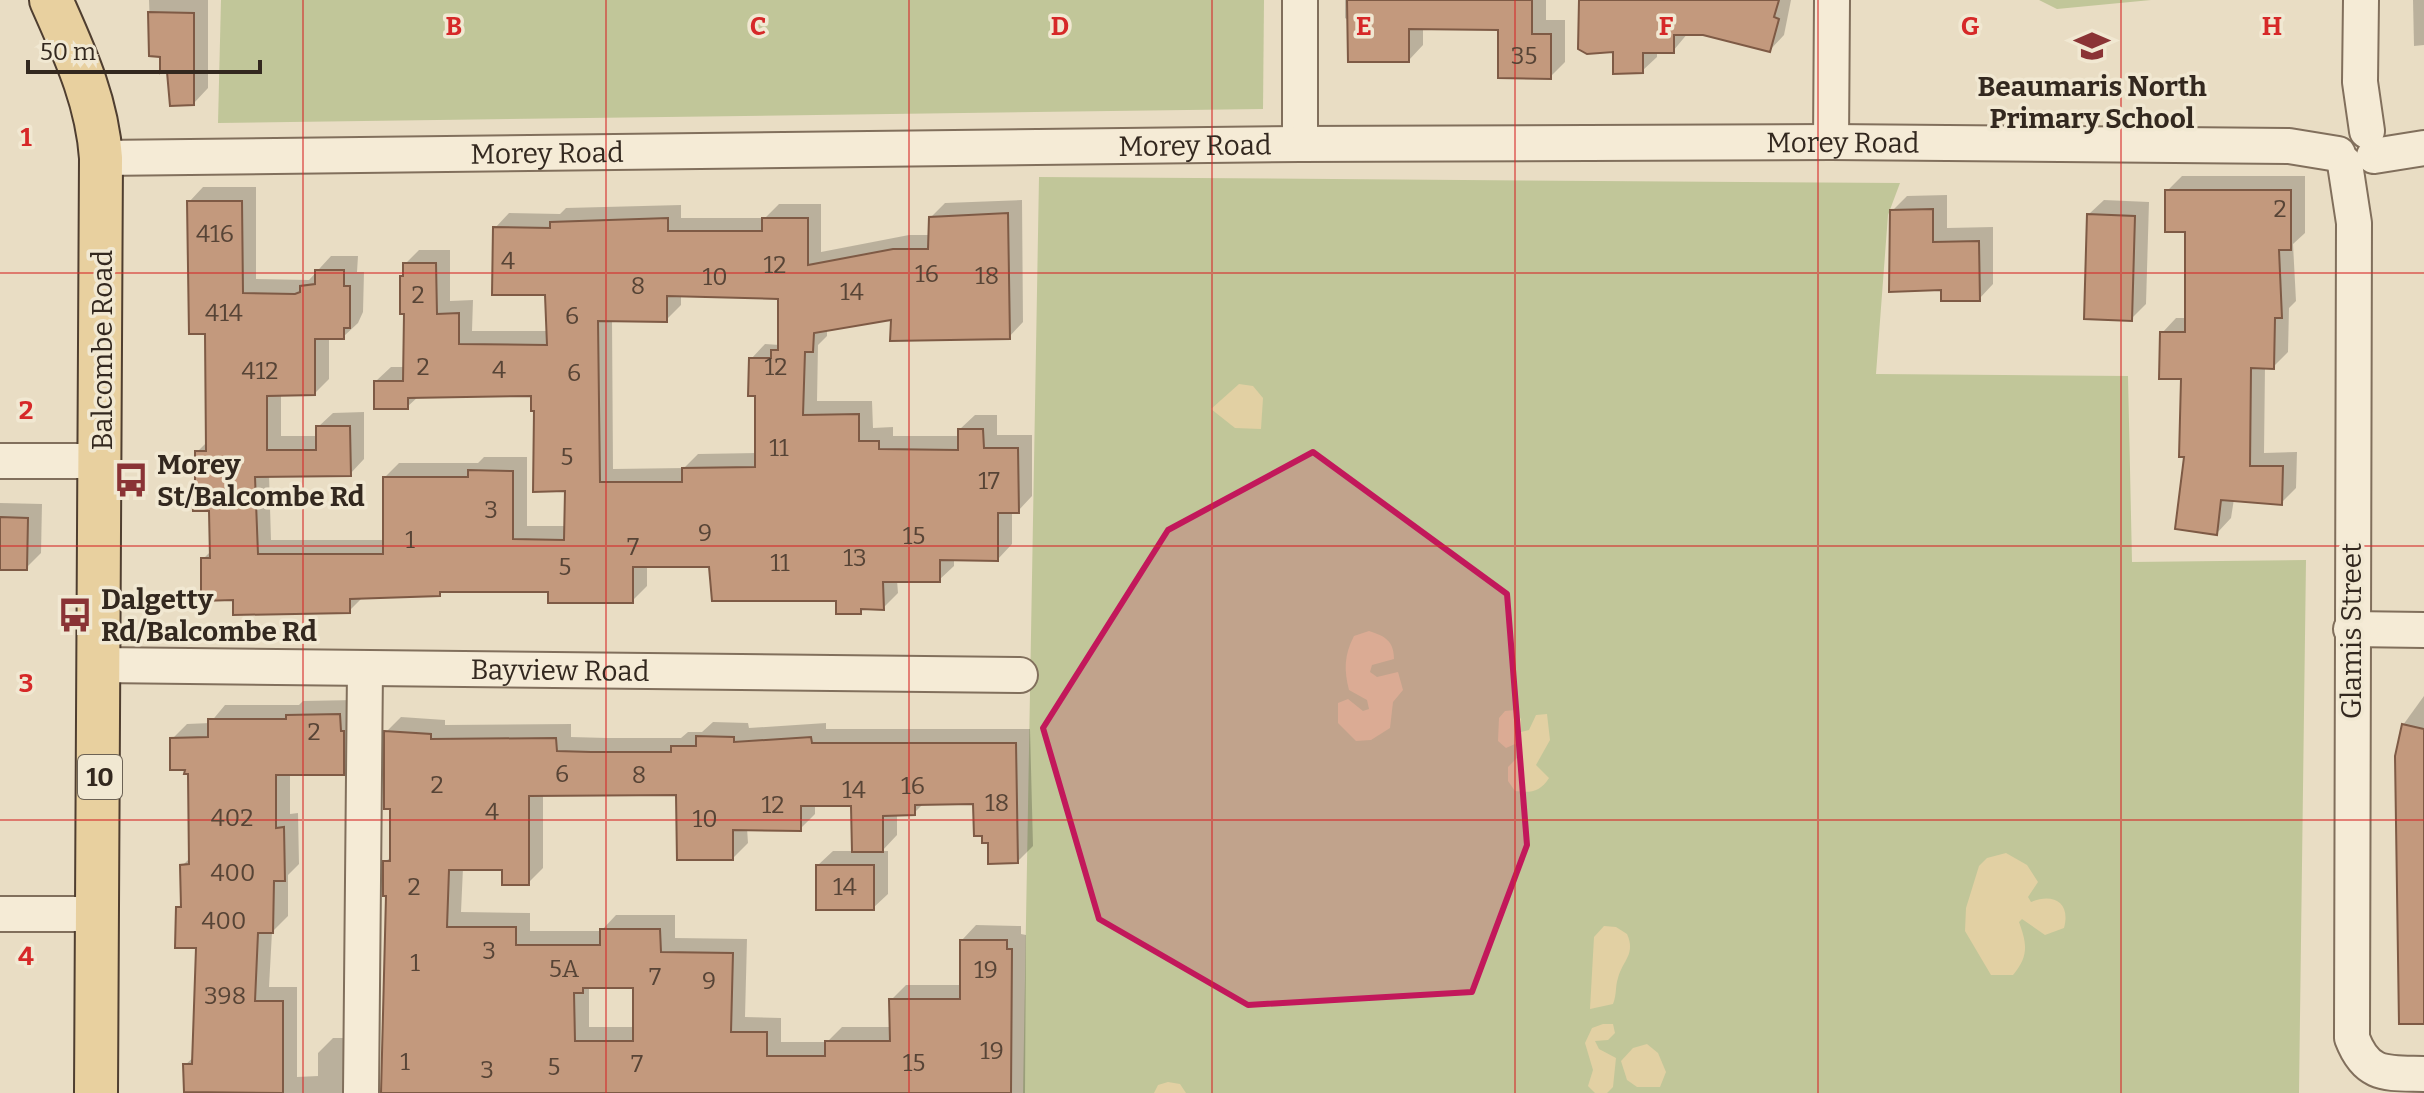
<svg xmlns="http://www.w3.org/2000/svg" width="2424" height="1093" viewBox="0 0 2424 1093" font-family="Bitter,serif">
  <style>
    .green { fill: #c1c699 }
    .sand { fill: #e2d0a3 }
    .shadow { fill: #0003; fill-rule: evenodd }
    .building { fill: #c3997d; stroke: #7e5a45; stroke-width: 2; fill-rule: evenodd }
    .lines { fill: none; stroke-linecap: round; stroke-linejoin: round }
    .minor-casing { stroke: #816f5c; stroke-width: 38 }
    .major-casing { stroke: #4f3e30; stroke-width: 46 }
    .minor { stroke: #f5ebd6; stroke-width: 34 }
    .major { stroke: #e8d09f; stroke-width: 42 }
    .marked { fill: #c2185b; fill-opacity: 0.2; stroke: #c2185b; stroke-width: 6; stroke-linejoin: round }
    .grid { fill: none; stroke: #d62828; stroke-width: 2; stroke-opacity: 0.55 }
    .labels { text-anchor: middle; stroke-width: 7; stroke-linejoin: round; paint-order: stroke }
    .number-label { font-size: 24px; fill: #574436 }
    .shield { fill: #f1e8d2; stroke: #6c6255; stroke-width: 2 }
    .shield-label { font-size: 26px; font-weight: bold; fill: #33281f }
    .poi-label { font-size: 28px; font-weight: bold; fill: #33281f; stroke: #f1e8d2; text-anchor: start }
    .street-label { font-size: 28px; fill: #33281f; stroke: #f1e8d2 }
    .grid-label { font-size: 26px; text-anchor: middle; font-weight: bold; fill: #d62828; stroke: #f1e8d2; stroke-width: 7; stroke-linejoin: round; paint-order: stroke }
  </style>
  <rect width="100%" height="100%" fill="#e9ddc4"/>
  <g class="green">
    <polygon points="221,0 1264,0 1263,109 218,123"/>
    <polygon points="2039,0 2151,0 2057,9"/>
    <polygon points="1039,177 1900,183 1888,215 1876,374 2128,376 2132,562 2306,560 2299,1093 1023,1093"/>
  </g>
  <g class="sand">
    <polygon points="1239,384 1253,386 1263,398 1261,429 1235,428 1211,409"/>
    <path d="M 1369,631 C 1385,636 1394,641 1394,659 L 1372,665 L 1370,672 L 1377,677 L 1398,672 L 1403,690 L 1393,702 L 1390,728 L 1371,740 L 1356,741 L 1338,723 L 1338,703 L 1348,699 L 1363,711 L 1369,709 L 1367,700 L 1349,690 C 1344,670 1344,655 1354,636 Z"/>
    <path d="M 1515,710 L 1521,719 L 1521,732 L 1529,730 L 1536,715 L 1547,714 L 1550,740 L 1536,765 L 1549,778 C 1540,792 1531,793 1515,791 L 1508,781 L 1508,767 L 1519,756 L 1520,748 L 1515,744 L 1506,748 L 1498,741 L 1499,718 L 1505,711 Z"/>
    <path d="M 2006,853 L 2027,865 L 2038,882 L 2028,897 L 2031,902 C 2053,893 2071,902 2064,928 L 2045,935 L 2022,919 L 2019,922 C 2027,944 2029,956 2013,975 L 1991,975 L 1965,931 L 1966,908 L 1979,866 L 1987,858 Z"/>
    <path d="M 1604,926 L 1616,927 L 1627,934 C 1636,954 1623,960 1618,978 C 1615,987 1617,994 1613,1004 L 1590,1009 L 1594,937 Z"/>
    <polygon points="1603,1024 1613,1024 1615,1033 1608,1040 1595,1041 1599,1049 1616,1058 1613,1087 1607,1093 1595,1093 1588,1086 1593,1070 1585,1043 1592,1028"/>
    <polygon points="1647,1044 1658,1053 1666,1072 1660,1087 1637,1087 1627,1080 1621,1061 1633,1048"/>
    <polygon points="1168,1082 1180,1084 1186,1093 1154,1093 1158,1085"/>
  </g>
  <g class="shadow">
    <polygon points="149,0 208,0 208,88 194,103 162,55 151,55"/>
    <polygon points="1345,0 1546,0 1546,20 1565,20 1565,62 1550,77 1500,28 1423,27 1423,45 1409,60 1345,18"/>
    <polygon points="1581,0 1791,0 1784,35 1770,50 1703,33 1688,33 1673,51 1657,51 1657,57 1642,71 1615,50"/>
    <polygon points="2413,0 2424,0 2424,45 2414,46"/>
    <polygon points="2182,176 2305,176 2305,233 2293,244 2296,301 2289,308 2288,352 2273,367 2265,367 2264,453 2297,452 2296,488 2281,503 2234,499 2231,518 2217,533 2186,455 2183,377 2162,333 2176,318 2187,318 2187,230 2167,191"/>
    <path d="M 203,187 L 256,187 L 256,279 L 309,280 L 331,256 L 358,256 L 357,272 L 364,272 L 363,312 L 358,323 L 343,337 L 329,337 L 329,379 L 315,393 L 281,394 L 281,436 L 318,436 L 318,427 L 333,413 L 364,412 L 364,459 L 350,474 L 269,474 L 271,540 L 385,540 L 385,477 L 399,463 L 478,463 L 484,457 L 527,457 L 527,526 L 566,526 L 567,489 L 533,394 L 419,396 L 407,407 L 376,381 L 391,367 L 405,367 L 402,277 L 405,264 L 419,250 L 450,250 L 450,301 L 473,300 L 472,331 L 548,331 L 547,293 L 495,228 L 509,213 L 560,214 L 566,208 L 681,205 L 681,218 L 765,218 L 779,204 L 821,204 L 821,252 L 909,235 L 930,235 L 931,217 L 945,203 L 1022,200 L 1023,322 L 1009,337 L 893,317 L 827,329 L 827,336 L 818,345 L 817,401 L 872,401 L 873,428 L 893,427 L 893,436 L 960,436 L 960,429 L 975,415 L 997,415 L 997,435 L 1032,435 L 1032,496 L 1018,511 L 1012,511 L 1012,544 L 998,559 L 954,558 L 954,566 L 939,580 L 897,580 L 898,593 L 883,608 L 838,612 L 838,599 L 711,565 L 647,565 L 647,586 L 632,601 L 550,590 L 443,590 L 439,594 L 364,596 L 349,611 L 235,598 L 203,559 L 212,550 L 211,509 L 197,452 L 208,441 L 207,332 L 189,202 ZM 681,294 L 780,297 L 780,345 L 765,344 L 751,359 L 757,394 L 757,453 L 698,454 L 684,468 L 613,469 L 612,319 L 666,320 L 681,305 Z"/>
    <polygon points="1947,195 1947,228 1993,227 1993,284 1979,299 1943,288 1892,211 1907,196"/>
    <polygon points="2104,200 2149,202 2146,304 2131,319 2089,214"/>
    <polygon points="0,503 42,504 41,553 26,568 0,568"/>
    <polygon points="2424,696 2424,1022 2403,725"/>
    <polygon points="355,700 358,758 343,773 290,773 290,814 298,813 299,864 288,875 288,916 272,932 269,987 297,987 297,1077 318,1076 318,1053 333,1038 353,1038 364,1093 198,1093 185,1065 195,1056 198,946 178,908 183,902 183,865 191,857 190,772 172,739 187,724 210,723 225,705 299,705 303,701"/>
    <path d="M 401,717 L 445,720 L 445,725 L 571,724 L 571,737 L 607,738 L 681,738 L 688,732 L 702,732 L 713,722 L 748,723 L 749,728 L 826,723 L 826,729 L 1030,729 L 1033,846 L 1018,861 L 990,841 L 975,802 L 924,803 L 914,813 L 897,814 L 897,835 L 882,851 L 888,851 L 888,894 L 873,908 L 818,865 L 833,851 L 854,851 L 853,804 L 815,804 L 815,814 L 800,829 L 747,828 L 748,843 L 733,858 L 678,793 L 543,794 L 543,868 L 528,883 L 504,868 L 463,868 L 461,912 L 530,913 L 530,931 L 601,931 L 616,915 L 675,915 L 675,938 L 747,939 L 745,1017 L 781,1018 L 781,1042 L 827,1042 L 842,1027 L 891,1027 L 891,1000 L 906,985 L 962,985 L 962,940 L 976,925 L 1021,926 L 1021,934 L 1026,935 L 1025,1093 L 383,1093 L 388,894 L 385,862 L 392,856 L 386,732 ZM 589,986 L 635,986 L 635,1027 L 589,1027 Z"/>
  </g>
  <g class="building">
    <polygon points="1347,0 1532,0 1532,34 1551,34 1551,79 1498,78 1498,30 1409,29 1409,62 1348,62"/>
    <polygon points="1579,0 1779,0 1774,17 1779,19 1770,52 1703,35 1674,35 1674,53 1643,53 1643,73 1613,74 1613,52 1587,54 1578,49"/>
    <polygon points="148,12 194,13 194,105 170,106 167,72 160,73 160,57 149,56"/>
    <polygon points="2165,190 2291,190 2291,250 2279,250 2282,318 2275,318 2274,369 2251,368 2250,466 2283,466 2282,505 2221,500 2217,535 2175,529 2184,457 2179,457 2181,379 2159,379 2160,332 2185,332 2185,232 2165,232"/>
    <path d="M 187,201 L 242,201 L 243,293 L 295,294 L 300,292 L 300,286 L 315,284 L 315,270 L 344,270 L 344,286 L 350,286 L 350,328 L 344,328 L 344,339 L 315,339 L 315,395 L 267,396 L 267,450 L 316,450 L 316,426 L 350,426 L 351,476 L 255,477 L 258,554 L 383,554 L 383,477 L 468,477 L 468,470 L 513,471 L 513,539 L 564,540 L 565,491 L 533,492 L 534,411 L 531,411 L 531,396 L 408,398 L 408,409 L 374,409 L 374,381 L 403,381 L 404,314 L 400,314 L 400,276 L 403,276 L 403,263 L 436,263 L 437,314 L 459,313 L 459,344 L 547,345 L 545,295 L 492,295 L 493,227 L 550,228 L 550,222 L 668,218 L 668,231 L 762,231 L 762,218 L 808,218 L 808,265 L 893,249 L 928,249 L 929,217 L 1008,213 L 1010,339 L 890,341 L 891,320 L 814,333 L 813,352 L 805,352 L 803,415 L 859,414 L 859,441 L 879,441 L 879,449 L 958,450 L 958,429 L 983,429 L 984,448 L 1018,448 L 1019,513 L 998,513 L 998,561 L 940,560 L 940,582 L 883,582 L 884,610 L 861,609 L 861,614 L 836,614 L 836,601 L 712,601 L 709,567 L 633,567 L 633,603 L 548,603 L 548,592 L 440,592 L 440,596 L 350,599 L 350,613 L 233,615 L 233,600 L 201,601 L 201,558 L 210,558 L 209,511 L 193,511 L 192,486 L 195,486 L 195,451 L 206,451 L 205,334 L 189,334 ZM 667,296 L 778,299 L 778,350 L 771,350 L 771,358 L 749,358 L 748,396 L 755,396 L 755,467 L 682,468 L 682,482 L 600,482 L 598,321 L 667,322 Z"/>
    <polygon points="1933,209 1933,242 1979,241 1980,301 1941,301 1941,290 1889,292 1890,210"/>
    <polygon points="2087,214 2135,216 2132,321 2084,319"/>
    <polygon points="0,517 28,518 27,570 0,570"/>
    <polygon points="340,714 341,731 344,731 344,775 276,775 276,828 284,827 285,881 274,881 273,933 258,933 255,1001 283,1001 283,1093 184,1092 183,1064 192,1064 196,948 175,948 176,907 181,907 180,865 189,864 188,774 184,774 185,770 170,770 170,738 208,737 208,719 286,719 286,715"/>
    <polygon points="2402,724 2424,729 2424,1024 2399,1024 2395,756"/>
    <path d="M 384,731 L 431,734 L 431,739 L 556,738 L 557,751 L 591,752 L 671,752 L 671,746 L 696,746 L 696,736 L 734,737 L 734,742 L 811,737 L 812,743 L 1016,743 L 1018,863 L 988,864 L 988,843 L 982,843 L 982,836 L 974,836 L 973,804 L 915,805 L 915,815 L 883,816 L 883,852 L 852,852 L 851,806 L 801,806 L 801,831 L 733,830 L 733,860 L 677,860 L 676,795 L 529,796 L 529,885 L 502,885 L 502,870 L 449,870 L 447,927 L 516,927 L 516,945 L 600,945 L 600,929 L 660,929 L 661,952 L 733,953 L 731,1032 L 767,1032 L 767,1056 L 825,1056 L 825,1041 L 890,1041 L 889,999 L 960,999 L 960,940 L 1007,940 L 1007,949 L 1012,949 L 1011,1093 L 381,1093 L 386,896 L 383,896 L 383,861 L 390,861 L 390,809 L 384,809 ZM 583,988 L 633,988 L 633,1041 L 575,1041 L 574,993 L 583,993 Z"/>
    <rect x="816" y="865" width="58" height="45"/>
  </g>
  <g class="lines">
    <g class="minor-casing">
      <g id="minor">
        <polyline points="1300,0 1300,144"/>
        <polyline points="2361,0 2360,82 2367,131"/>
        <polyline points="1831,142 1832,0"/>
        <polyline points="2374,156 2424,148"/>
        <path id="s1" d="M 101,158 L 1300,144 L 1831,142 L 2289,146 L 2338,154"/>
        <path d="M 2345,164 L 2354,223 L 2352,1038 C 2367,1077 2386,1073 2424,1074"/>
        <polyline points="0,461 101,461"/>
        <polyline points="2351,629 2424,630"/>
        <path id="s2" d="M 100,665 L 1020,675"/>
        <polyline points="0,914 99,914"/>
        <polyline points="361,1093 365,669"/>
      </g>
    </g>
    <g class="major-casing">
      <path id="major" d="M 51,0 C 74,52 97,100 101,158 L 96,1093"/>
    </g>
    <use href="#minor" class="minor"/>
    <use href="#major" class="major"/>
  </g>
  <path class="marked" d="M 1313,452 L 1507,594 L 1527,845 L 1472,992 L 1248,1005 L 1099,919 L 1043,728 L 1168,530 Z"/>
  <path class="grid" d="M 303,0 L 303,1093M 606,0 L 606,1093M 909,0 L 909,1093M 1212,0 L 1212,1093M 1515,0 L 1515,1093M 1818,0 L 1818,1093M 2121,0 L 2121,1093M 0,273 L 2424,273M 0,546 L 2424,546M 0,820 L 2424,820"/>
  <defs>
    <g id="school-bare" transform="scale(2.76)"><path d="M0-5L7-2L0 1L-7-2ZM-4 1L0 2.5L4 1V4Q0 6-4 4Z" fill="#8a3335" stroke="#f1e8d2" stroke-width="2.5" paint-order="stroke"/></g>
    <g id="bus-bare" transform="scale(2.76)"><path d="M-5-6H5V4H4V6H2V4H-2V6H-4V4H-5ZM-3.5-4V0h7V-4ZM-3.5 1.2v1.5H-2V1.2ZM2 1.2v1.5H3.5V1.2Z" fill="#8a3335" stroke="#f1e8d2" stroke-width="2.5" paint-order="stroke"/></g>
  </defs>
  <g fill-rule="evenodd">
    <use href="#school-bare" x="2092" y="46"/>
    <use href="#bus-bare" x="131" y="480"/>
    <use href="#bus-bare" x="75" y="615"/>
  </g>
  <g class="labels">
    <g class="number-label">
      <text x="1524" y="64">35</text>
      <text x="2280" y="217">2</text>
      <text x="215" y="242">416</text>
      <text x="508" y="269">4</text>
      <text x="775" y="273">12</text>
      <text x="927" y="282">16</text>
      <text x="987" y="284">18</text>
      <text x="715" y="285">10</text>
      <text x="638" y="294">8</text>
      <text x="852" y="300">14</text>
      <text x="418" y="303">2</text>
      <text x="224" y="321">414</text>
      <text x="572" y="324">6</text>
      <text x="423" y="375">2</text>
      <text x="776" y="375">12</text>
      <text x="499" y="378">4</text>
      <text x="260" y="379">412</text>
      <text x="574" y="381">6</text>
      <text x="779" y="456">11</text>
      <text x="567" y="465">5</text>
      <text x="989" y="489">17</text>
      <text x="491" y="518">3</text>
      <text x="705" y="541">9</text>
      <text x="914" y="544">15</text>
      <text x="410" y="548">1</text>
      <text x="633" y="555">7</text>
      <text x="855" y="566">13</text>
      <text x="780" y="571">11</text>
      <text x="565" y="575">5</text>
      <text x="314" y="740">2</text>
      <text x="562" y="782">6</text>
      <text x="639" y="783">8</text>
      <text x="437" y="793">2</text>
      <text x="913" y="794">16</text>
      <text x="854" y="798">14</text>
      <text x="997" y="811">18</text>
      <text x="773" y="813">12</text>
      <text x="492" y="820">4</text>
      <text x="232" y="826">402</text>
      <text x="705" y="827">10</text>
      <text x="233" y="881">400</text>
      <text x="414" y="895">2</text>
      <text x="845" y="895">14</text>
      <text x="224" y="929">400</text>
      <text x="489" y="959">3</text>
      <text x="415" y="971">1</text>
      <text x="564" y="977">5A</text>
      <text x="986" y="978">19</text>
      <text x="655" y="985">7</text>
      <text x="709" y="989">9</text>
      <text x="225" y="1004">398</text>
      <text x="992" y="1059">19</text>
      <text x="405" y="1070">1</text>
      <text x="914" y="1071">15</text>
      <text x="637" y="1072">7</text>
      <text x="554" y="1075">5</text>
      <text x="487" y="1078">3</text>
    </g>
    <rect class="shield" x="78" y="755" width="44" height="44" rx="6"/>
    <g class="shield-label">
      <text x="100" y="786">10</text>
    </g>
    <g class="poi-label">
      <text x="2092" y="96" text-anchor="middle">Beaumaris North<tspan x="2092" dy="32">Primary School</tspan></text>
      <text x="157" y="474">Morey<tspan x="157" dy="32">St/Balcombe Rd</tspan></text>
      <text x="101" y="609">Dalgetty<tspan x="101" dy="32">Rd/Balcombe Rd</tspan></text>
    </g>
    <g class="street-label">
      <text dy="10" stroke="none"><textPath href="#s1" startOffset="1742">Morey Road</textPath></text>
      <text dy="10" stroke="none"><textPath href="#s1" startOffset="1094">Morey Road</textPath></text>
      <text dy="10" stroke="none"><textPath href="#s1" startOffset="446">Morey Road</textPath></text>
      <text transform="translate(102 350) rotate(-90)" y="10">Balcombe Road</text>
      <text transform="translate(2351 631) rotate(-90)" y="10">Glamis Street</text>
      <text dy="10" stroke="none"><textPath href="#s2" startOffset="460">Bayview Road</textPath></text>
    </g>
  </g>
  <g class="grid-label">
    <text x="454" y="35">B</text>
    <text x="758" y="35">C</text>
    <text x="1060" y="35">D</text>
    <text x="1364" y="35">E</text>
    <text x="1666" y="35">F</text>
    <text x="1970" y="35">G</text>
    <text x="2272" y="35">H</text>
    <text x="26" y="146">1</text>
    <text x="26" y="419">2</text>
    <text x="26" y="692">3</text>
    <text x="26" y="965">4</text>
  </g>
  <path d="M28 60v12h232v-12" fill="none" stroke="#33281f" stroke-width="4"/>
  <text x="40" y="60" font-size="24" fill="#33281f" stroke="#f1e8d2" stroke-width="6" paint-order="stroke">50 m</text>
</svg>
